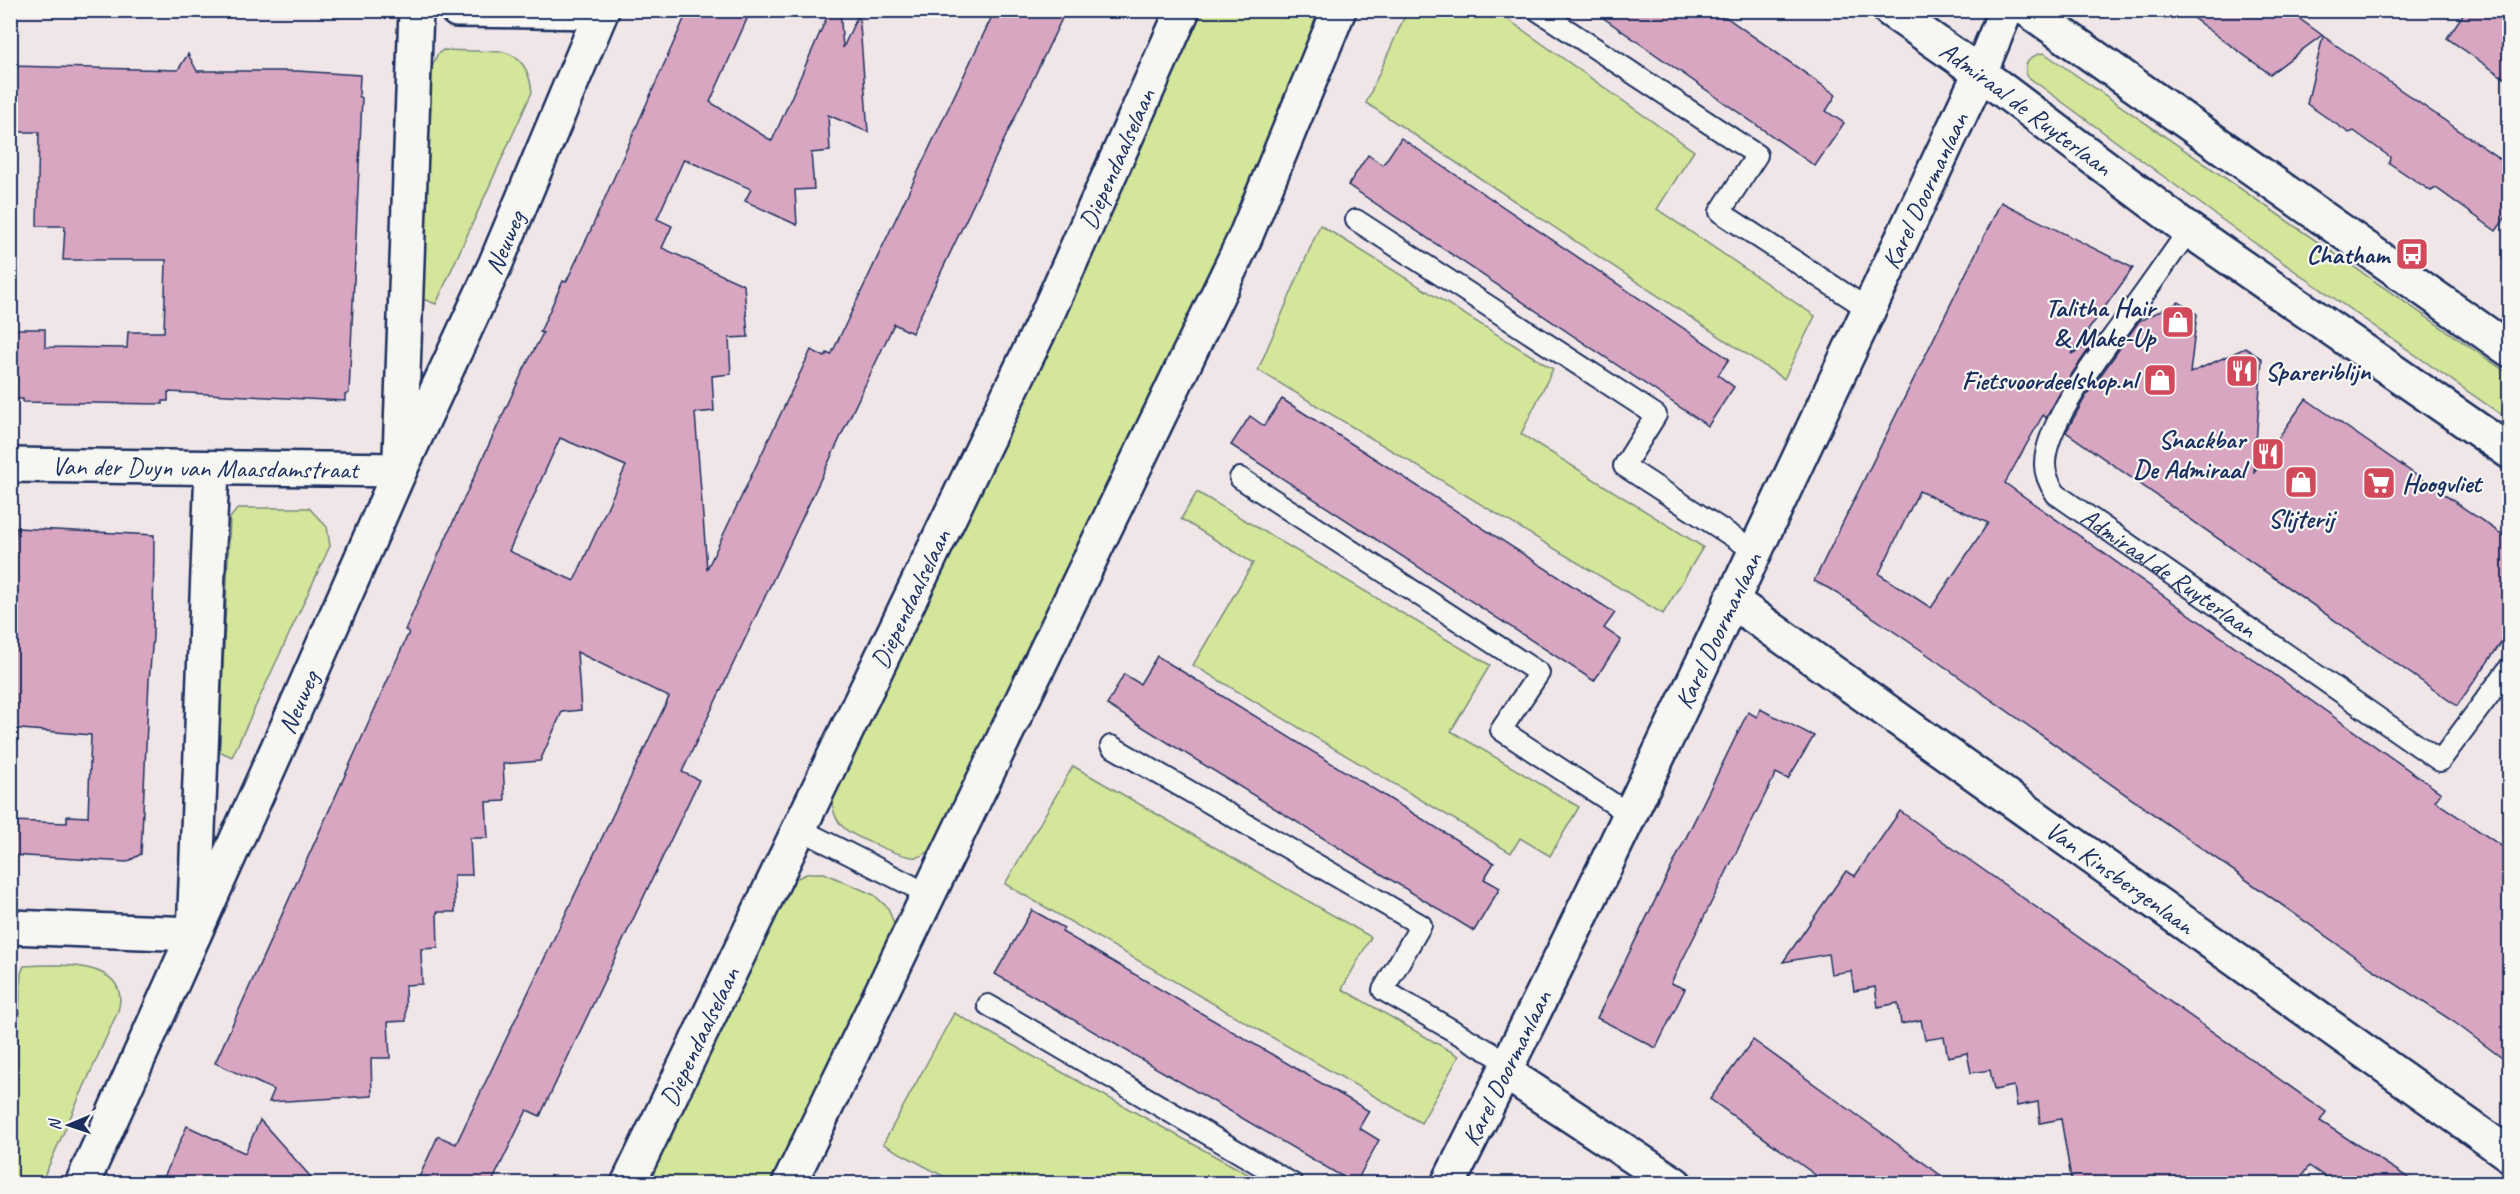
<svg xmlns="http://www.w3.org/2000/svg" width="2520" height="1194" viewBox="0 0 2520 1194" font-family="Caveat,sans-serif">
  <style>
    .green { fill: #d4e69a; stroke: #788a7c; stroke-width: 1.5 }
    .building { fill: #d9a6c2; stroke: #1b2f5e; stroke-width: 1.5; fill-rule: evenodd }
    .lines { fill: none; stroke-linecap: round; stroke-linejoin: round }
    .service-casing { stroke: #1b2f5e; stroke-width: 24 }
    .minor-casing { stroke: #1b2f5e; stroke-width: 38 }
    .primary-casing { stroke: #1b2f5e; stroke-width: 38 }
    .service { stroke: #f6f6f2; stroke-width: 20 }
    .minor { stroke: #f6f6f2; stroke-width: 33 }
    .primary { stroke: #f6f6f2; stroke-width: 33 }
    .labels { text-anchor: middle; stroke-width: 4.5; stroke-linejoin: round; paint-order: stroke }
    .street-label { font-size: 26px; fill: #1b2f5e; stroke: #f6f6f2 }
    .poi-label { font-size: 26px; font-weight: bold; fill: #1b2f5e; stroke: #f6f6f2; text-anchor: end }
  </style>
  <rect width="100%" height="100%" fill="#f0e6e8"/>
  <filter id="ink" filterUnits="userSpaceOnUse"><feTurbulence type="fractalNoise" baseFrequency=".0167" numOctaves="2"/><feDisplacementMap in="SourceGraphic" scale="12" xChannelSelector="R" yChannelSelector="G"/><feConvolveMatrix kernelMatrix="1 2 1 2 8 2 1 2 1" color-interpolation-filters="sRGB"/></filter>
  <g filter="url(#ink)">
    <g class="green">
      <path d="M 1197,11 L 1327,11 L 1236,220 L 940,842 C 934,848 926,855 917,857 C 905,859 851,836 843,827 C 831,815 832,803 834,788 Z"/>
      <polygon points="1407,11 1496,11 1694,151 1657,209 1815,316 1784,379 1366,103"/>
      <path d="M 443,50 L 504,52 C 523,57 530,73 532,92 L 436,304 L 423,299 L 432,67 L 437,55 Z"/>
      <path d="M 2044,53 L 2509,374 L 2509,420 L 2239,232 L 2027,76 C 2022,63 2031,55 2044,53 Z"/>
      <polygon points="1320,225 1553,369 1521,434 1703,547 1663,614 1258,370"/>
      <polygon points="1197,492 1490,665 1451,731 1579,807 1550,856 1520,838 1511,853 1193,665 1253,563 1181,519"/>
      <polygon points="238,508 309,508 327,527 330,546 232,757 219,751 230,518"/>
      <polygon points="1073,766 1371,937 1342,989 1459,1056 1421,1123 1005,884"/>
      <polygon points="809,873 824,873 874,895 888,908 894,924 891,943 775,1183 643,1184 785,889 795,879"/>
      <path d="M 24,966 C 55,964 133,959 118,1011 L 41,1183 L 11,1183 L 21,973 Z"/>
      <polygon points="954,1013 1255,1178 1251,1183 956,1183 883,1144"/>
    </g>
    <g class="building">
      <path d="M 688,10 L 751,10 L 710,102 L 772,141 L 830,10 L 840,10 L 843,48 L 859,12 L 868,132 L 828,115 L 830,151 L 811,153 L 814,189 L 795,190 L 797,225 L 745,201 L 751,189 L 684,159 L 657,219 L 672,226 L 662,248 L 744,285 L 748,337 L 729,338 L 731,374 L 712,376 L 714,411 L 695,413 L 707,569 L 811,350 L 825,357 L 827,353 L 831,355 L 995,10 L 1066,10 L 912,333 L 894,324 L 682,772 L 699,780 L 540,1116 L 527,1110 L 491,1184 L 416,1184 L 438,1136 L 456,1144 L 669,697 L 577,652 L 581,710 L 562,712 L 540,761 L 503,764 L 505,801 L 486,802 L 488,838 L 470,838 L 472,875 L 454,875 L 455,912 L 437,912 L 438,948 L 421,949 L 422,984 L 405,985 L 406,1021 L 388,1022 L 390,1058 L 371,1058 L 372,1096 L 269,1102 L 274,1090 L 215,1063 L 369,722 L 409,632 L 405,630 L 454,520 L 524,369 L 543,333 L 540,332 L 563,281 L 566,282 L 589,234 ZM 560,438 L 626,466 L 574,581 L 509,551 Z"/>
      <polygon points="1592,10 1716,10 1836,95 1826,111 1844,123 1815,166"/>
      <polygon points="2182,10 2287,10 2322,35 2270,74"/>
      <polygon points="2466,10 2493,10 2510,21 2510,82 2447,38"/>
      <polygon points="2323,36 2510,166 2510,211 2496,231 2436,188 2431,191 2389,163 2390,157 2354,131 2349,133 2307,104"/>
      <polygon points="188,54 197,71 297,71 360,75 359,96 362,98 349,393 345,395 345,401 168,392 168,401 163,401 163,404 23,402 23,399 10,399 10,329 45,329 45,347 127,348 128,332 164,332 166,260 63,260 65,226 37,226 39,132 10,132 10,66 178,70"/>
      <polygon points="1401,138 1729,359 1718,375 1734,387 1708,426 1348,185 1368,155 1383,165"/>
      <path d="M 2001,202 L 2133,268 L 2071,354 L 2093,343 L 2065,384 L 2046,418 L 2043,415 L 2005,483 L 2441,793 L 2435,801 L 2510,852 L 2510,1064 L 2454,1022 L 2371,968 L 1921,650 L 1834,591 L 1814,581 ZM 1919,491 L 1988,523 L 1931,608 L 1879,574 Z"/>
      <polygon points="2179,302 2197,314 2190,373 2245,348 2262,359 2254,472 2306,399 2510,540 2510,630 2457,706 2066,432 2086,396 2139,321"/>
      <polygon points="1282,399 1615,613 1604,628 1621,640 1594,681 1231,445 1250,416 1264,426"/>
      <polygon points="16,528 154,535 153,637 149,680 141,854 127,862 10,855 10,821 67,823 67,816 88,817 91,735 10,728 10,618"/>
      <polygon points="1157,656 1494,863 1484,879 1500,888 1474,931 1107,705 1124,674 1140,684"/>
      <polygon points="1760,709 1814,736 1788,779 1776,773 1671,983 1685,989 1656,1048 1597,1018 1748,712 1757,717"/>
      <polygon points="1900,811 2326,1112 2320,1121 2418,1184 2336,1184 2309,1166 2296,1184 2072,1184 2061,1119 2040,1123 2038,1102 2017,1106 2014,1086 1994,1090 1990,1070 1971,1073 1967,1053 1948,1057 1944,1037 1925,1040 1921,1020 1901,1024 1898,1003 1878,1007 1875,987 1854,991 1851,971 1831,974 1828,954 1783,962 1846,871 1855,876"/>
      <polygon points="1032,910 1064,928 1062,932 1369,1111 1359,1128 1379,1140 1355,1184 995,974"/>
      <polygon points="1753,1040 1839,1102 1953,1184 1828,1184 1710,1099"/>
      <polygon points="260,1120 317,1184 161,1184 187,1126 245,1153"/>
    </g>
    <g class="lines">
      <g class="service-casing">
        <g id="service">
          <polyline points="1537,10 1757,155 1720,212 1868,309"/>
          <polyline points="1356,220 1656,415 1624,466 1755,551"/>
          <path id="s1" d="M 2189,230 C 2168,260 2147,290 2125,320 C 2101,354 2044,424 2045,465 C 2045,476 2050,485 2056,494 L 2440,761 L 2510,667"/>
          <polyline points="1240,478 1539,673 1501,730 1629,814"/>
          <polyline points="1111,746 1421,925 1383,990 1509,1063"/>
          <polyline points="800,829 928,894"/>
          <polyline points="988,1005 1293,1184"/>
        </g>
      </g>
      <g class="minor-casing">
        <g id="minor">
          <polyline points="457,10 601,12 601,10"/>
          <path id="s2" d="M 1890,10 L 1980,73 L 2189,230 L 2510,452"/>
          <polyline points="2028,10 2510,350"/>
          <polyline points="400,456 416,10"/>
          <path id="s3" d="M 10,465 L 400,470"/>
          <path id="s4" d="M 1731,600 L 2510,1155"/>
          <polyline points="10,927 194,934 212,468"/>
          <polyline points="1505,1072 1675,1184"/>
          <path id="s5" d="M 82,1184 L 293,714 L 400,470 L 495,265 L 602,10"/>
          <path id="s6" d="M 1448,1184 C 1634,817 1805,444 1980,73 L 2006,10"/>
        </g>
      </g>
      <g class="primary-casing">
        <g id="primary">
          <path id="s7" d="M 628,1184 L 1045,319 L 1183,10"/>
          <polyline points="789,1184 1244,240 1339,10"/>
        </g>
      </g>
      <use href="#service" class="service"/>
      <use href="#minor" class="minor"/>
      <use href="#primary" class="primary"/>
    </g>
  </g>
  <defs>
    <g id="bus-square" transform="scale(1.725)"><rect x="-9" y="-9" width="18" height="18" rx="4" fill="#d1495b" stroke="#f6f6f2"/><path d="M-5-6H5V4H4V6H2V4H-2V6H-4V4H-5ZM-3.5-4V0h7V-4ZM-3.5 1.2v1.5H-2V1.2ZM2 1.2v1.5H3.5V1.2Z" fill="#fff"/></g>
    <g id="shop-square" transform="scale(1.725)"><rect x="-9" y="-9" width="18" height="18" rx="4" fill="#d1495b" stroke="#f6f6f2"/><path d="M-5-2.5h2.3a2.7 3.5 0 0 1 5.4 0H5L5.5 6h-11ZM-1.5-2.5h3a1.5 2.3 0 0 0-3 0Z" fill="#fff"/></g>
    <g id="restaurant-square" transform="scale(1.725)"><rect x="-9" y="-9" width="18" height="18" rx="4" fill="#d1495b" stroke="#f6f6f2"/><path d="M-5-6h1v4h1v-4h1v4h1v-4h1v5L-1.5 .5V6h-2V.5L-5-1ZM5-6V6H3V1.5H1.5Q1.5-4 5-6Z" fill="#fff"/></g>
    <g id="supermarket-square" transform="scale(1.725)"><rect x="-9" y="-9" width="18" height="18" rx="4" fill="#d1495b" stroke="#f6f6f2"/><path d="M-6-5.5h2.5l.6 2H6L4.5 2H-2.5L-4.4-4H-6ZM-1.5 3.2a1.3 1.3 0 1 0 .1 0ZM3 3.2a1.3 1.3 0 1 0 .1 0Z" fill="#fff"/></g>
  </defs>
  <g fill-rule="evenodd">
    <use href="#bus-square" x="2412" y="254"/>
    <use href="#shop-square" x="2178" y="322"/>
    <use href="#restaurant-square" x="2242" y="371"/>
    <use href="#shop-square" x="2160" y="380"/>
    <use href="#restaurant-square" x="2268" y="454"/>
    <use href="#shop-square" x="2301" y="482"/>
    <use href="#supermarket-square" x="2379" y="483"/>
  </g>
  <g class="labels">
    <g class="street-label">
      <text dy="9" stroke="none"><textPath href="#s2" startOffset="168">Admiraal de Ruyterlaan</textPath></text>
      <text dy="9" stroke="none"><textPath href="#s7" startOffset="1136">Diependaalselaan</textPath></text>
      <text dy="9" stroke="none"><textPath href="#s6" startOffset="1102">Karel Doormanlaan</textPath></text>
      <text dy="9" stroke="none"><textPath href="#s5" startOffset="1032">Neuweg</textPath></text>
      <text dy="9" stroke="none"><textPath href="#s3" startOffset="195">Van der Duyn van Maasdamstraat</textPath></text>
      <text dy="9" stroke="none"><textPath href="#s1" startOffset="447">Admiraal de Ruyterlaan</textPath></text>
      <text dy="9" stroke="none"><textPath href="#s7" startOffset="650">Diependaalselaan</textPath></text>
      <text dy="9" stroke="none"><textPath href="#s6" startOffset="616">Karel Doormanlaan</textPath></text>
      <text dy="9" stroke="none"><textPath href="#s5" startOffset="528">Neuweg</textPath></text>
      <text dy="9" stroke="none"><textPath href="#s4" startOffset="478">Van Kinsbergenlaan</textPath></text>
      <text dy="9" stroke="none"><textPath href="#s7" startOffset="164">Diependaalselaan</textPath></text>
      <text dy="9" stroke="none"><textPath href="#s6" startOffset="130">Karel Doormanlaan</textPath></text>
    </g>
    <g class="poi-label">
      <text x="2389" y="263">Chatham</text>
      <text x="2155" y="316">Talitha Hair<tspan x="2155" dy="30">&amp; Make-Up</tspan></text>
      <text x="2265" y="380" text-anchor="start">Spareriblijn</text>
      <text x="2137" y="389">Fietsvoordeelshop.nl</text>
      <text x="2245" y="448">Snackbar<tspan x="2245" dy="30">De Admiraal</tspan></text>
      <text x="2402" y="492" text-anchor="start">Hoogvliet</text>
      <text x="2301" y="527" text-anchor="middle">Slijterij</text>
    </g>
  </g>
  <rect width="2520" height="1194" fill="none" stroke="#f6f6f2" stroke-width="36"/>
  <rect x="18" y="18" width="2484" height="1158" fill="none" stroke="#1b2f5e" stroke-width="2" filter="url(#ink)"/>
  <g transform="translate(69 1125) rotate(268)" stroke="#f6f6f2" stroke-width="4.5" paint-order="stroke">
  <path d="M0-4.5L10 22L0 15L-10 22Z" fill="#1b2f5e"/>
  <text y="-9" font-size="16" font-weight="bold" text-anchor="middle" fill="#1b2f5e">N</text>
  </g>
</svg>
